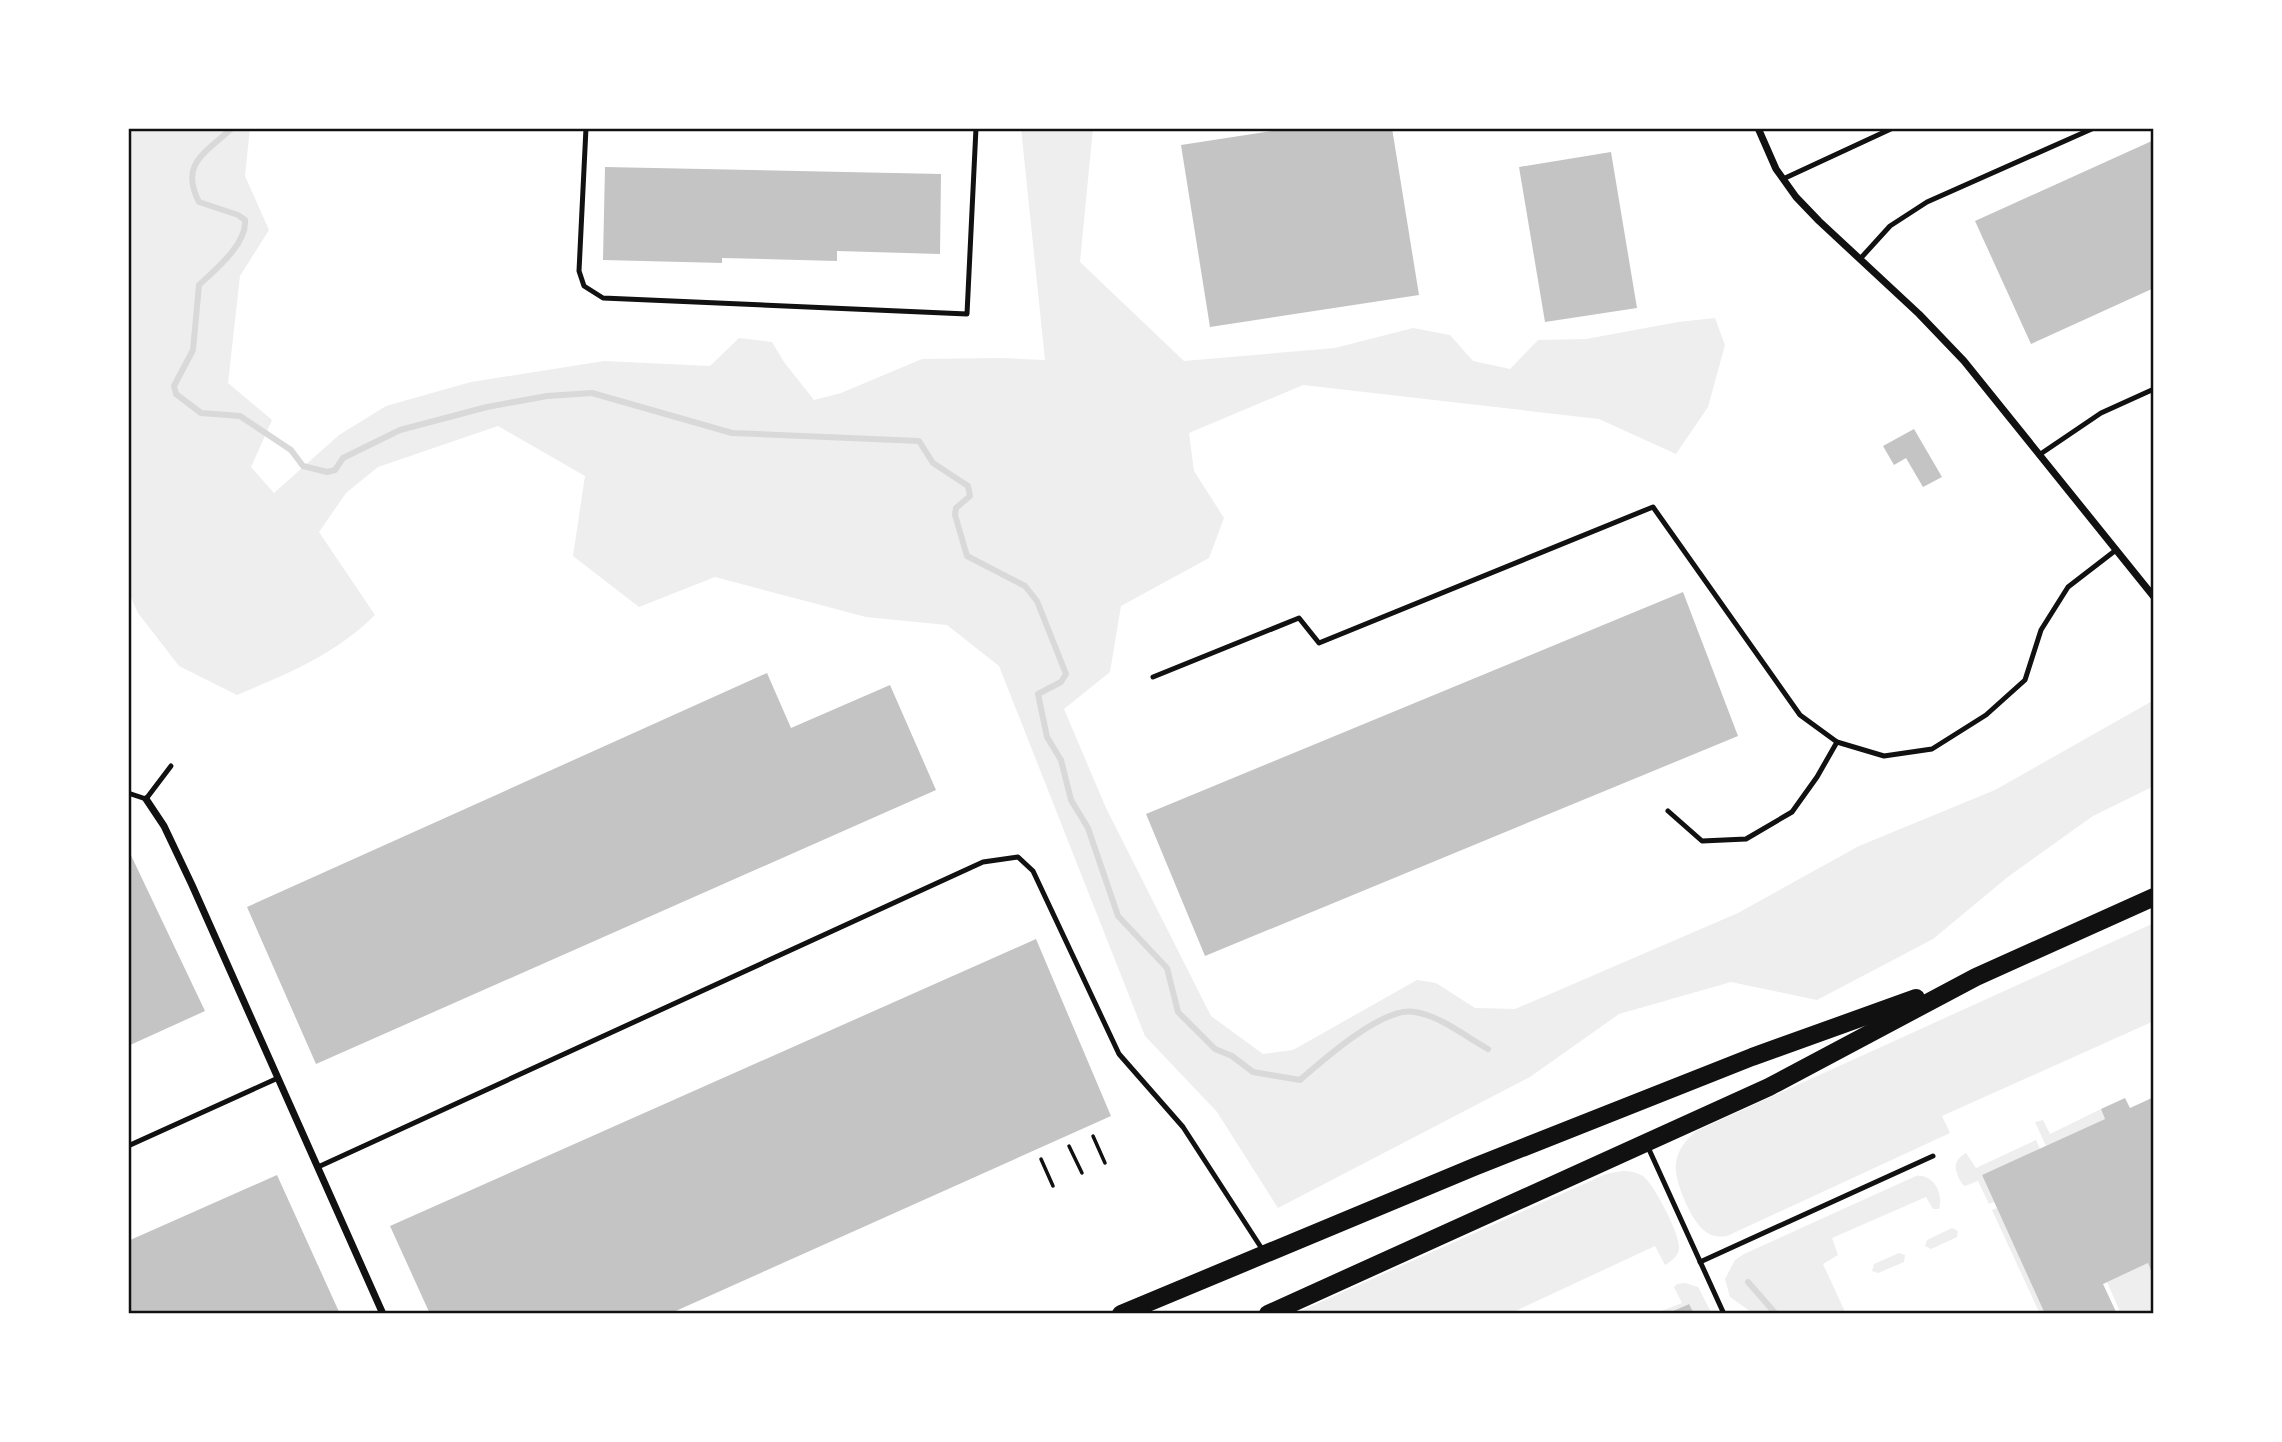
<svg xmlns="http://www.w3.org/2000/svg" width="2282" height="1442" viewBox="0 0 2282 1442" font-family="Arial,sans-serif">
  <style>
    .green { fill: #eee }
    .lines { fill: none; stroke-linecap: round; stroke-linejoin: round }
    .stream { stroke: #d9d9d9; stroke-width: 6 }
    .building { fill: #c4c4c4 }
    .path { stroke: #111; stroke-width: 3.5 }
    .service { stroke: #111; stroke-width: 5 }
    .minor { stroke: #111; stroke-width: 7 }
    .primary { stroke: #111; stroke-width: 18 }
    .neatline { fill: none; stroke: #111; stroke-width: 2.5 }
  </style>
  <rect width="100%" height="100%" fill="#fff"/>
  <g class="green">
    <path d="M 128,128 L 250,128 L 245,176 L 269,230 L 240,276 L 228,383 L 272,420 L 251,467 L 274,493 L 339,435 L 386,406 L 471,382 L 604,361 L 710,366 L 739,338 L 772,342 L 784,362 L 814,400 L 841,393 L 922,359 L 1002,358 L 1045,360 L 1021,128 L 1093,128 L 1080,262 L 1184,361 L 1335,348 L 1413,328 L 1450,335 L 1473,361 L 1510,369 L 1538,340 L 1586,339 L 1678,322 L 1715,318 L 1725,345 L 1708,407 L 1676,454 L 1599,419 L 1303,385 L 1189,433 L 1194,471 L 1224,518 L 1209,558 L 1121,606 L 1110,672 L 1064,709 L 1106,808 L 1211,1016 L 1263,1054 L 1293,1050 L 1417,980 L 1436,983 L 1475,1008 L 1515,1009 L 1738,913 L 1859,846 L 1995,790 L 2154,700 L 2154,786 L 2093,816 L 2009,876 L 1933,939 L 1817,1000 L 1731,982 L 1619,1014 L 1530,1077 L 1278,1208 L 1217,1112 L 1145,1036 L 999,666 L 947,625 L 866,617 L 715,577 L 639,607 L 573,556 L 585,476 L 498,426 L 378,467 L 346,493 L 319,532 L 375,615 C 336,654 287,674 237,695 L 179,666 L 138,613 L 128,591 Z"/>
    <path d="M 2154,923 L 2154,1021 L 1942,1116 L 1950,1133 L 1727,1236 C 1719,1237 1713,1237 1706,1232 C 1692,1223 1673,1180 1676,1163 C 1678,1149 1686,1140 1696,1131 Z"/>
    <polygon points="2101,1109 2105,1119 2046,1146 2035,1122 2043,1120 2050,1134"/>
    <path d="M 2036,1140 L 2040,1149 L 1982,1175 L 1994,1202 L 1989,1204 L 1978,1181 L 1965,1186 L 1962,1184 C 1955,1172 1951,1161 1966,1153 L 1976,1168 Z"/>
    <path d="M 1622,1171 C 1630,1171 1636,1172 1643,1176 C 1654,1184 1681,1236 1679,1249 C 1678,1257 1671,1261 1665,1265 L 1655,1246 L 1509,1314 L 1294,1314 L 1606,1174 Z"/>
    <path d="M 1916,1176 C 1933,1174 1944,1193 1939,1209 L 1933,1209 L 1926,1197 L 1832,1238 L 1838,1255 L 1823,1264 L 1846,1314 L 1754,1314 L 1730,1297 L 1725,1279 L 1735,1260 L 1744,1254 Z"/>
    <polygon points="1997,1208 2045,1314 2040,1314 1992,1210"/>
    <polygon points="1952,1228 1958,1231 1957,1237 1931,1249 1925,1246 1927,1240"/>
    <polygon points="1899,1253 1905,1255 1904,1262 1878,1273 1872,1271 1874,1264"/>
    <polygon points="2148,1263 2154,1279 2154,1314 2121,1314 2107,1282"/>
    <polygon points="1685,1283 1698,1287 1712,1314 1694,1314 1688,1304 1666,1314 1654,1314 1682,1303 1674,1287 1677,1284"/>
  </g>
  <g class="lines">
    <g class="stream">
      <path d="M 232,128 C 206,153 179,163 199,202 L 238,215 L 245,220 C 247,244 215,270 199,285 L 193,350 L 174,386 L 176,394 L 201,413 L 240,416 L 291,450 L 303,466 L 327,472 L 335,470 L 343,458 L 400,430 L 487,407 L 547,396 L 592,393 L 732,433 L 919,441 L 933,463 L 968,486 L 970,496 L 956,508 L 955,515 L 967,556 L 1025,586 L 1037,601 L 1066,674 L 1061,682 L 1038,694 L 1047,737 L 1061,760 L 1071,800 L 1088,828 L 1118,916 L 1167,968 L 1178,1012 L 1215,1049 L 1232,1056 L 1253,1072 L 1300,1080 C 1323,1060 1383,1006 1415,1012 C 1440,1016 1465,1036 1488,1049"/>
      <polyline points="1748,1282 1776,1314"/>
    </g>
  </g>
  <g class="building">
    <polygon points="1292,128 1392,128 1419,295 1210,327 1181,145"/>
    <polygon points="2154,140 2154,288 2031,344 1975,221"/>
    <polygon points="1611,152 1637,308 1545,322 1519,167"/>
    <polygon points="605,167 941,174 940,254 837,251 837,261 722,258 722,263 603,260"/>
    <polygon points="1914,429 1942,477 1923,487 1906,458 1894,465 1883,446"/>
    <polygon points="1683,592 1738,736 1205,956 1146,814"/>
    <polygon points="767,673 791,728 890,685 936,790 316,1064 247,907"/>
    <polygon points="128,849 205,1011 128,1046"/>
    <polygon points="1036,939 1111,1116 669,1314 430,1314 390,1226"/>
    <polygon points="2154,1097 2154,1279 2148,1263 2103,1284 2117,1314 2045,1314 1982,1175 2105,1119 2101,1109 2125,1098 2130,1108"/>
    <polygon points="277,1175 340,1314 128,1314 128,1241"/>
    <polygon points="1689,1304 1694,1314 1666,1314"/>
  </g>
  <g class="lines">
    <g class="path">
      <polyline points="1093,1136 1105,1163"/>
      <polyline points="1069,1146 1082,1173"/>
      <polyline points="1041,1159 1053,1186"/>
    </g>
    <g class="service">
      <polyline points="586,128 579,271 584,286 603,298 967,314 976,128"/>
      <polyline points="1783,179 1893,128"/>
      <polyline points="1860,259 1890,226 1927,202 2094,128"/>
      <polyline points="2039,455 2101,413 2154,389"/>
      <polyline points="1153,677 1299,618 1319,643 1653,507 1800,715 1837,742 1884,756 1932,749 1986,715 2025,680 2041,630 2068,587 2116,550"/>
      <polyline points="128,793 146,799 171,766"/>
      <polyline points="1668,811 1702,841 1746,839 1792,812 1817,777 1837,742"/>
      <polyline points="1647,1145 1724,1314"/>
      <polyline points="128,1146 278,1078"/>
      <polyline points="318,1167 983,862 1018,857 1033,871 1119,1054 1183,1127 1264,1252"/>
      <polyline points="1700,1262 1933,1156"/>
    </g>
    <g class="minor">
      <polyline points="1758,128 1776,169 1796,197 1819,221 1919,314 1964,361 2154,597"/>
      <polyline points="146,799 164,826 192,885 383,1314"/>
    </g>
    <g class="primary">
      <polyline points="1121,1314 1474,1167 1752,1057 1916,998"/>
      <polyline points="1268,1314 1769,1087 1976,977 2154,897"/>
    </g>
  </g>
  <rect width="2282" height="1442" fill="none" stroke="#ffffff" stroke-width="259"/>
  <rect x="130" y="130" width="2022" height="1182" class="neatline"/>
</svg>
